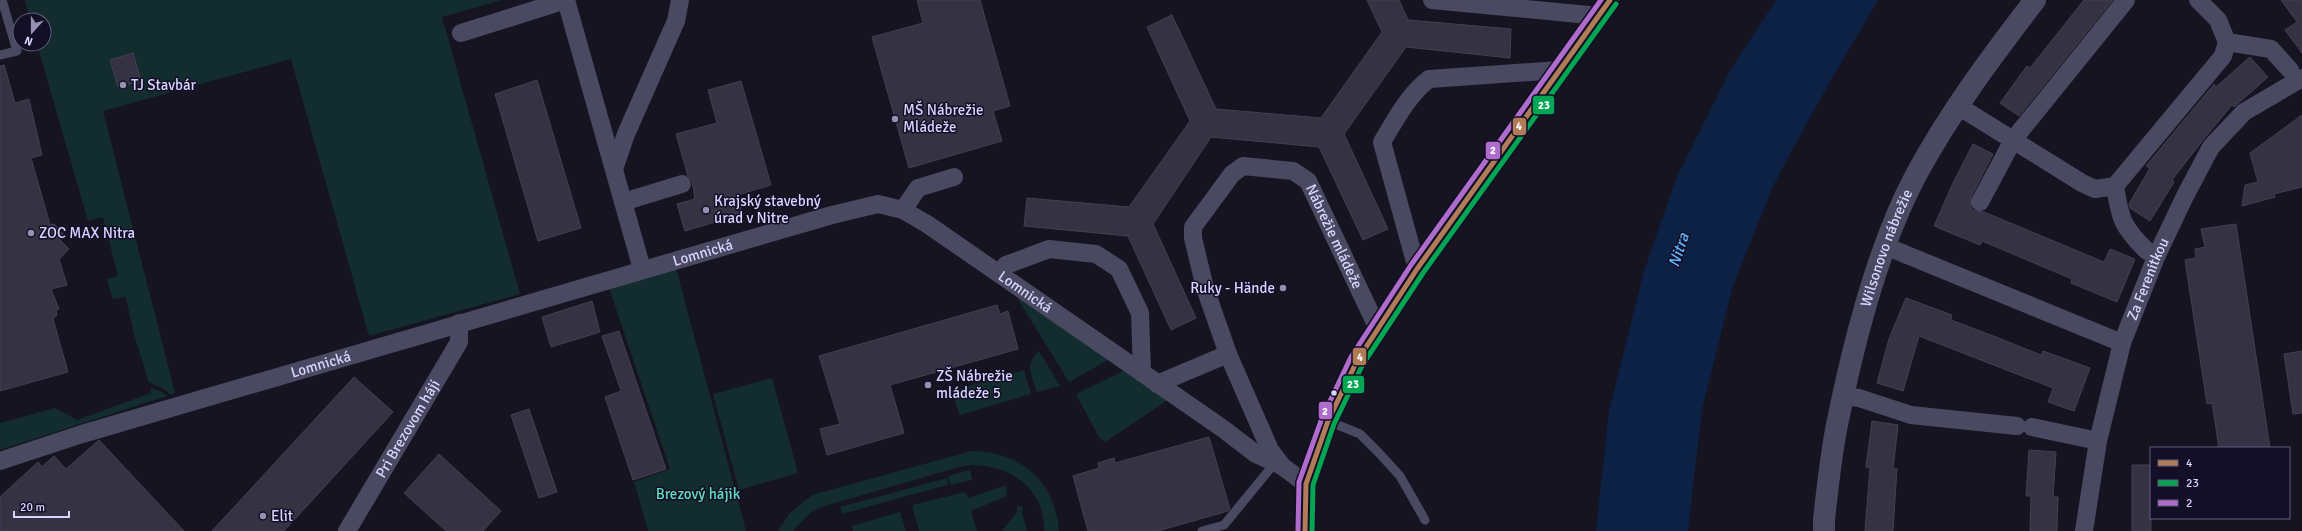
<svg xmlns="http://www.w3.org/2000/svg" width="2302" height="531" viewBox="0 0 2302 531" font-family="Signika,sans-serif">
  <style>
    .green { fill: #132c2d }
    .water { fill: #0d2144 }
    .building { fill: #343243; stroke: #433f54 }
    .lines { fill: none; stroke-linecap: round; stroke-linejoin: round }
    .service { stroke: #4a4962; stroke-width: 9 }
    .minor { stroke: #4a4962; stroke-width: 18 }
    .tertiary { stroke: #4a4962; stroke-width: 22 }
    .bus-1-casing { stroke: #130f26; stroke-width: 8 }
    .bus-2-casing { stroke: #130f26; stroke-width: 8 }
    .bus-3-casing { stroke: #130f26; stroke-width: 8 }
    .bus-1 { stroke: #b07c57; stroke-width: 5 }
    .bus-2 { stroke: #00a651; stroke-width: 5 }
    .bus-3 { stroke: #b06ccc; stroke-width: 5 }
    .poi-dot { fill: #9591b1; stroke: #130f26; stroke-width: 1.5 }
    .bus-dot { fill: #d9d4ff; stroke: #130f26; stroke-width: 1.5 }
    .labels { text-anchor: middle; stroke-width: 3; stroke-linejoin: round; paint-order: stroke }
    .poi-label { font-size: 15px; fill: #d9d4ff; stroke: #130f26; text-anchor: start }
    .street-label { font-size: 15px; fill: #d9d4ff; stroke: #130f26 }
    .park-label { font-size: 15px; fill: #5fe0c0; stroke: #130f26 }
    .water-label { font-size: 16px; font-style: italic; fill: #62b6ff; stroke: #130f26 }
    .line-badge { stroke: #130f26; stroke-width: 1.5 }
    .badge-label { font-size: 11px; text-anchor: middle; font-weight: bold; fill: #fff }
  </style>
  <rect width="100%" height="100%" fill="#161421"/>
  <g class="green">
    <polygon points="25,0 502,0 442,17 520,294 369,336 291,59 103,111 175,393 170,395 166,390 149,382 134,335 126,297 113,299 107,279 118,276 103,217 88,221 37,44 44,44 44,20 30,20"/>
    <polygon points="676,268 746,531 648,531 634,482 670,469 609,288"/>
    <polygon points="1021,295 1108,360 1069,382 1021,304 1018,300"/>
    <path d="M 1039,351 L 1060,386 L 1037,392 C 1032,375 1024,365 1039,351 Z"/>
    <polygon points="1024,370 1031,394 960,415 951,391"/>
    <polygon points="1125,370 1169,399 1105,442 1099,437 1076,394"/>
    <polygon points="772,378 798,473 739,490 713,394"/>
    <polygon points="151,388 162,392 167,396 0,450 0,423 55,408 77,420 151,393"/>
    <path d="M 971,451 C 1021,452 1055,480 1059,531 L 1044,531 C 1046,486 1004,461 963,466 L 821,507 L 810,513 L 793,531 L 778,531 L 789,514 L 812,495 Z"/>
    <polygon points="970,470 972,480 950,485 948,476"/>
    <polygon points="947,478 948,484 947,485 842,514 840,507"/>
    <polygon points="1006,485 1007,496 971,511 977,531 919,531 912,505 965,492 969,498"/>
    <polygon points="1017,506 1021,506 1023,508 1022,513 1027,531 1002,531 1017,512"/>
    <polygon points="900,512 906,531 853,531 852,526"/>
  </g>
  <polygon class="water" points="1776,0 1878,0 1819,101 1774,184 1733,286 1702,410 1688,531 1596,531 1609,411 1644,271 1676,179 1731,69"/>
  <g class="building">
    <polygon points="917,0 980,0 1010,106 993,111 1002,141 909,168 872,37 923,23"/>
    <polygon points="1367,0 1399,0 1408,20 1511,29 1510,58 1406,47 1344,134 1388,229 1363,240 1319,147 1211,137 1153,224 1196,318 1171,330 1128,236 1024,226 1027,198 1129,207 1190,121 1147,27 1172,15 1216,109 1321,118 1382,32"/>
    <polygon points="2084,0 2113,0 2019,116 2000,103 2027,66 2030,68"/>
    <polygon points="2281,0 2302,0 2302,53 2285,30 2297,22"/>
    <polygon points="133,53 141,81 118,87 110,60"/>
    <polygon points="2250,57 2268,77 2234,107 2232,105 2203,140 2172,180 2174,182 2150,221 2130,208 2129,204 2150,168 2146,166 2214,84 2216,87"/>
    <polygon points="4,65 15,103 29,99 42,155 31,158 50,225 54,224 65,236 60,240 69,249 59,259 67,285 51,289 59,309 56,310 57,315 53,319 68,372 0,391 0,66"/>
    <polygon points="537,80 581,228 538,241 495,94"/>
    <polygon points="741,81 771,185 737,195 742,214 685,231 677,204 695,199 692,181 688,176 676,134 717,123 708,90"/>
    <polygon points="2302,115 2302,187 2274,194 2275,197 2242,206 2245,185 2258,182 2250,153"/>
    <polygon points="1973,144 1993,154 1971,197 1971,208 1975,211 1984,212 2104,262 2110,249 2135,259 2117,302 2071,283 2072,279 1982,241 1980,245 1934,226 1952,185"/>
    <polygon points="2236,224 2265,415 2270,448 2219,448 2212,403 2207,404 2185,260 2196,258 2195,249 2205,247 2201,229"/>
    <polygon points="1906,298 1952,315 1951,320 1996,337 2041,355 2043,351 2090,368 2074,411 2048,402 2053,388 1919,336 1903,391 1877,383 1889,339"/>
    <polygon points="592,301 600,332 551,347 542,317"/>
    <polygon points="997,305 1000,314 1008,311 1018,349 890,385 904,433 827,455 820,429 840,424 819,356"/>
    <polygon points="619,331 666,469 633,480 605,397 621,391 602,336"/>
    <polygon points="2302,351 2302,413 2293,414 2284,354"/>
    <polygon points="354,377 393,412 284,531 212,531"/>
    <polygon points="529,409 557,492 539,498 511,415"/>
    <polygon points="1872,421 1898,425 1893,469 1897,469 1893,531 1865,531 1870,468 1866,467"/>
    <polygon points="1209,437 1230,509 1228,511 1158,531 1088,531 1073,476 1099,468 1098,463 1114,458 1115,463"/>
    <polygon points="99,440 184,531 0,531 0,497 38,462 42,467 54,456 66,469"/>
    <polygon points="2029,450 2056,452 2053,497 2058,497 2057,531 2030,531 2031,496 2026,496"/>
    <polygon points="439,454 501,511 483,531 446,531 404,493"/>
    <rect x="2132" y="465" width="19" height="66"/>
  </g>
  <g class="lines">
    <g class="service">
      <polyline points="0,55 17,51 2,0"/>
      <polyline points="1328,421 1360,434 1378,452 1400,476 1425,520"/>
      <polyline points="1202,531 1224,525 1274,464"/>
    </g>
    <g class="minor">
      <polyline points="566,0 642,269"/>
      <polyline points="1432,0 1599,16"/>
      <polyline points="461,33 566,0"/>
      <polyline points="2227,42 2271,49 2290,70"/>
      <polyline points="1958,106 2082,183 2095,189 2115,186 2223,56 2227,42 2218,20 2198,0"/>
      <polyline points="614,169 626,134 676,21 680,0"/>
      <path d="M 2115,186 C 2120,218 2122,227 2147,251"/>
      <polyline points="623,202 682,184"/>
      <polyline points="1980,202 2013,140 2126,0"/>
      <polyline points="903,210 918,188 954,177"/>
      <polyline points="1885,246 2122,343"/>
      <path d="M 1417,269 L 1382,142 C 1395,120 1409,94 1429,79 L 1559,70"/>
      <polyline points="999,273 1006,265 1049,249 1096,254 1119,269 1140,313 1142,373"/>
      <polyline points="1157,384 1228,354"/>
      <polyline points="1843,396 1859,398 1911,415 2017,426"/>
      <polyline points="2032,427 2098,441"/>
      <path id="s1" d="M 0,461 L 82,434 L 832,215 L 878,204 L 903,210 L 927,224 L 1222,428 L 1256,454 L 1282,466 L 1306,484"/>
      <path id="s2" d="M 1282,466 L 1270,450 L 1228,354 L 1205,288 L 1193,238 L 1193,227 L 1232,174 L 1243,166 L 1293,171 L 1308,181 L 1378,329"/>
      <path id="s3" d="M 347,531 L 459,342 L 459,323"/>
      <polyline points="1305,531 1306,484 1328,421 1357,361 1417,269 1610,0"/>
      <path id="s4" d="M 2084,531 L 2098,441 L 2122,343 L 2156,257 L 2185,196 L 2211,147 L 2244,112 L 2302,78"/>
    </g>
    <path class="tertiary" id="s5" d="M 1824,531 L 1824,519 C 1828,486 1831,452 1838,420 C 1854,341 1878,246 1916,175 C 1950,112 1992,56 2035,0"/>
    <g class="bus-1-casing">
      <polyline id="bus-1" points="1305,531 1306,484 1328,421 1357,361 1417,269 1610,0"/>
    </g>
    <g class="bus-2-casing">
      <polyline id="bus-2" points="1312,531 1313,485 1334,424 1363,364 1423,273 1616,4"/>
    </g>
    <g class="bus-3-casing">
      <polyline id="bus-3" points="1298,531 1299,482 1322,418 1351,357 1411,265 1601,0"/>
    </g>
    <use href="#bus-1" class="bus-1"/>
    <use href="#bus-2" class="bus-2"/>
    <use href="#bus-3" class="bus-3"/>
  </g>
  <g class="poi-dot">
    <circle cx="123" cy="85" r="4"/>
    <circle cx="895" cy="119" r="4"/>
    <circle cx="706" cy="210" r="4"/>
    <circle cx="31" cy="233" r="4"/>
    <circle cx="1283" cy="288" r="4"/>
    <circle cx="928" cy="385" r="4"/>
    <circle cx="263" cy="516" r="4"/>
  </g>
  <circle class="bus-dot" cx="1334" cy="393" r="3.5"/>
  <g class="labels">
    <g class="poi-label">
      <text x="131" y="90">TJ Stavbár</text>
      <text x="903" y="115">MŠ Nábrežie<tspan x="903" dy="17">Mládeže</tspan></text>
      <text x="714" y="206">Krajský stavebný<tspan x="714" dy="17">úrad v Nitre</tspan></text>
      <text x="39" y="238">ZOC MAX Nitra</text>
      <text x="1275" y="293" text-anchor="end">Ruky - Hände</text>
      <text x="936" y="381">ZŠ Nábrežie<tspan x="936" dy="17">mládeže 5</tspan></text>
      <text x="271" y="521">Elit</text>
    </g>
    <g class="street-label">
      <text dy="5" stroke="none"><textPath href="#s2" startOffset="466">Nábrežie mládeže</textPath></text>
      <text dy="5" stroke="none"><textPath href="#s5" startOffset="291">Wilsonovo nábrežie</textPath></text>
      <text dy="5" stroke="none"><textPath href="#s1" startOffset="733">Lomnická</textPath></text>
      <text dy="5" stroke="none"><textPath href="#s4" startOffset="261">Za Ferenitkou</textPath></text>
      <text dy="5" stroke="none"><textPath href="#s1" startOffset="1088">Lomnická</textPath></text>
      <text dy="5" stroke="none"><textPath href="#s1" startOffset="335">Lomnická</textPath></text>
      <text dy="5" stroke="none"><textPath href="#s3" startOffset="119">Pri Brezovom háji</textPath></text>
    </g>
    <g class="park-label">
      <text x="698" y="499">Brezový hájik</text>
    </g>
    <g class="water-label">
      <text transform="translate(1678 250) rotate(-72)" y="6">Nitra</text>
    </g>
  </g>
  <g class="line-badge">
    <rect x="1532" y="95" width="23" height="20" rx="4" fill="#00a651"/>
    <rect x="1512" y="117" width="15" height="19" rx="4" fill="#b07c57"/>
    <rect x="1485" y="141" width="16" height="19" rx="4" fill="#b06ccc"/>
    <rect x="1352" y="347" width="15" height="19" rx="4" fill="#b07c57"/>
    <rect x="1342" y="375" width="23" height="19" rx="4" fill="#00a651"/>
    <rect x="1318" y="401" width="15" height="19" rx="4" fill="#b06ccc"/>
  </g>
  <g class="badge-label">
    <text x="1544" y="109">23</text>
    <text x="1519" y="130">4</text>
    <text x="1493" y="154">2</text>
    <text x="1360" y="361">4</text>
    <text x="1353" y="388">23</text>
    <text x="1325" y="415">2</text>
  </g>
  <rect x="2150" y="447" width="140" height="72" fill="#130f26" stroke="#625e7d"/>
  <rect x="2158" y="460" width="20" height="6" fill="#b07c57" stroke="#625e7d"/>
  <text x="2186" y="467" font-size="12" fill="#d9d4ff">4</text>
  <rect x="2158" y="480" width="20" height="6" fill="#00a651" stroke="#625e7d"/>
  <text x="2186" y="487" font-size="12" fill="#d9d4ff">23</text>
  <rect x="2158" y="500" width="20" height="6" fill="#b06ccc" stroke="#625e7d"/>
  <text x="2186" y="507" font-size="12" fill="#d9d4ff">2</text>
  <g transform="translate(32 32) rotate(201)"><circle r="19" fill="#130f26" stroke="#625e7d"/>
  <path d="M0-3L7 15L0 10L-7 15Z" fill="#9591b1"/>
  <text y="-6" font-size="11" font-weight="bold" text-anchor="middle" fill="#d9d4ff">N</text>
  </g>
  <path d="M14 511v6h55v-6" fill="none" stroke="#d9d4ff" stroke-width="2"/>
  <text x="20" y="511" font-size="12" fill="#d9d4ff" stroke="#130f26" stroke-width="3" paint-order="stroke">20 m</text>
</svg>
